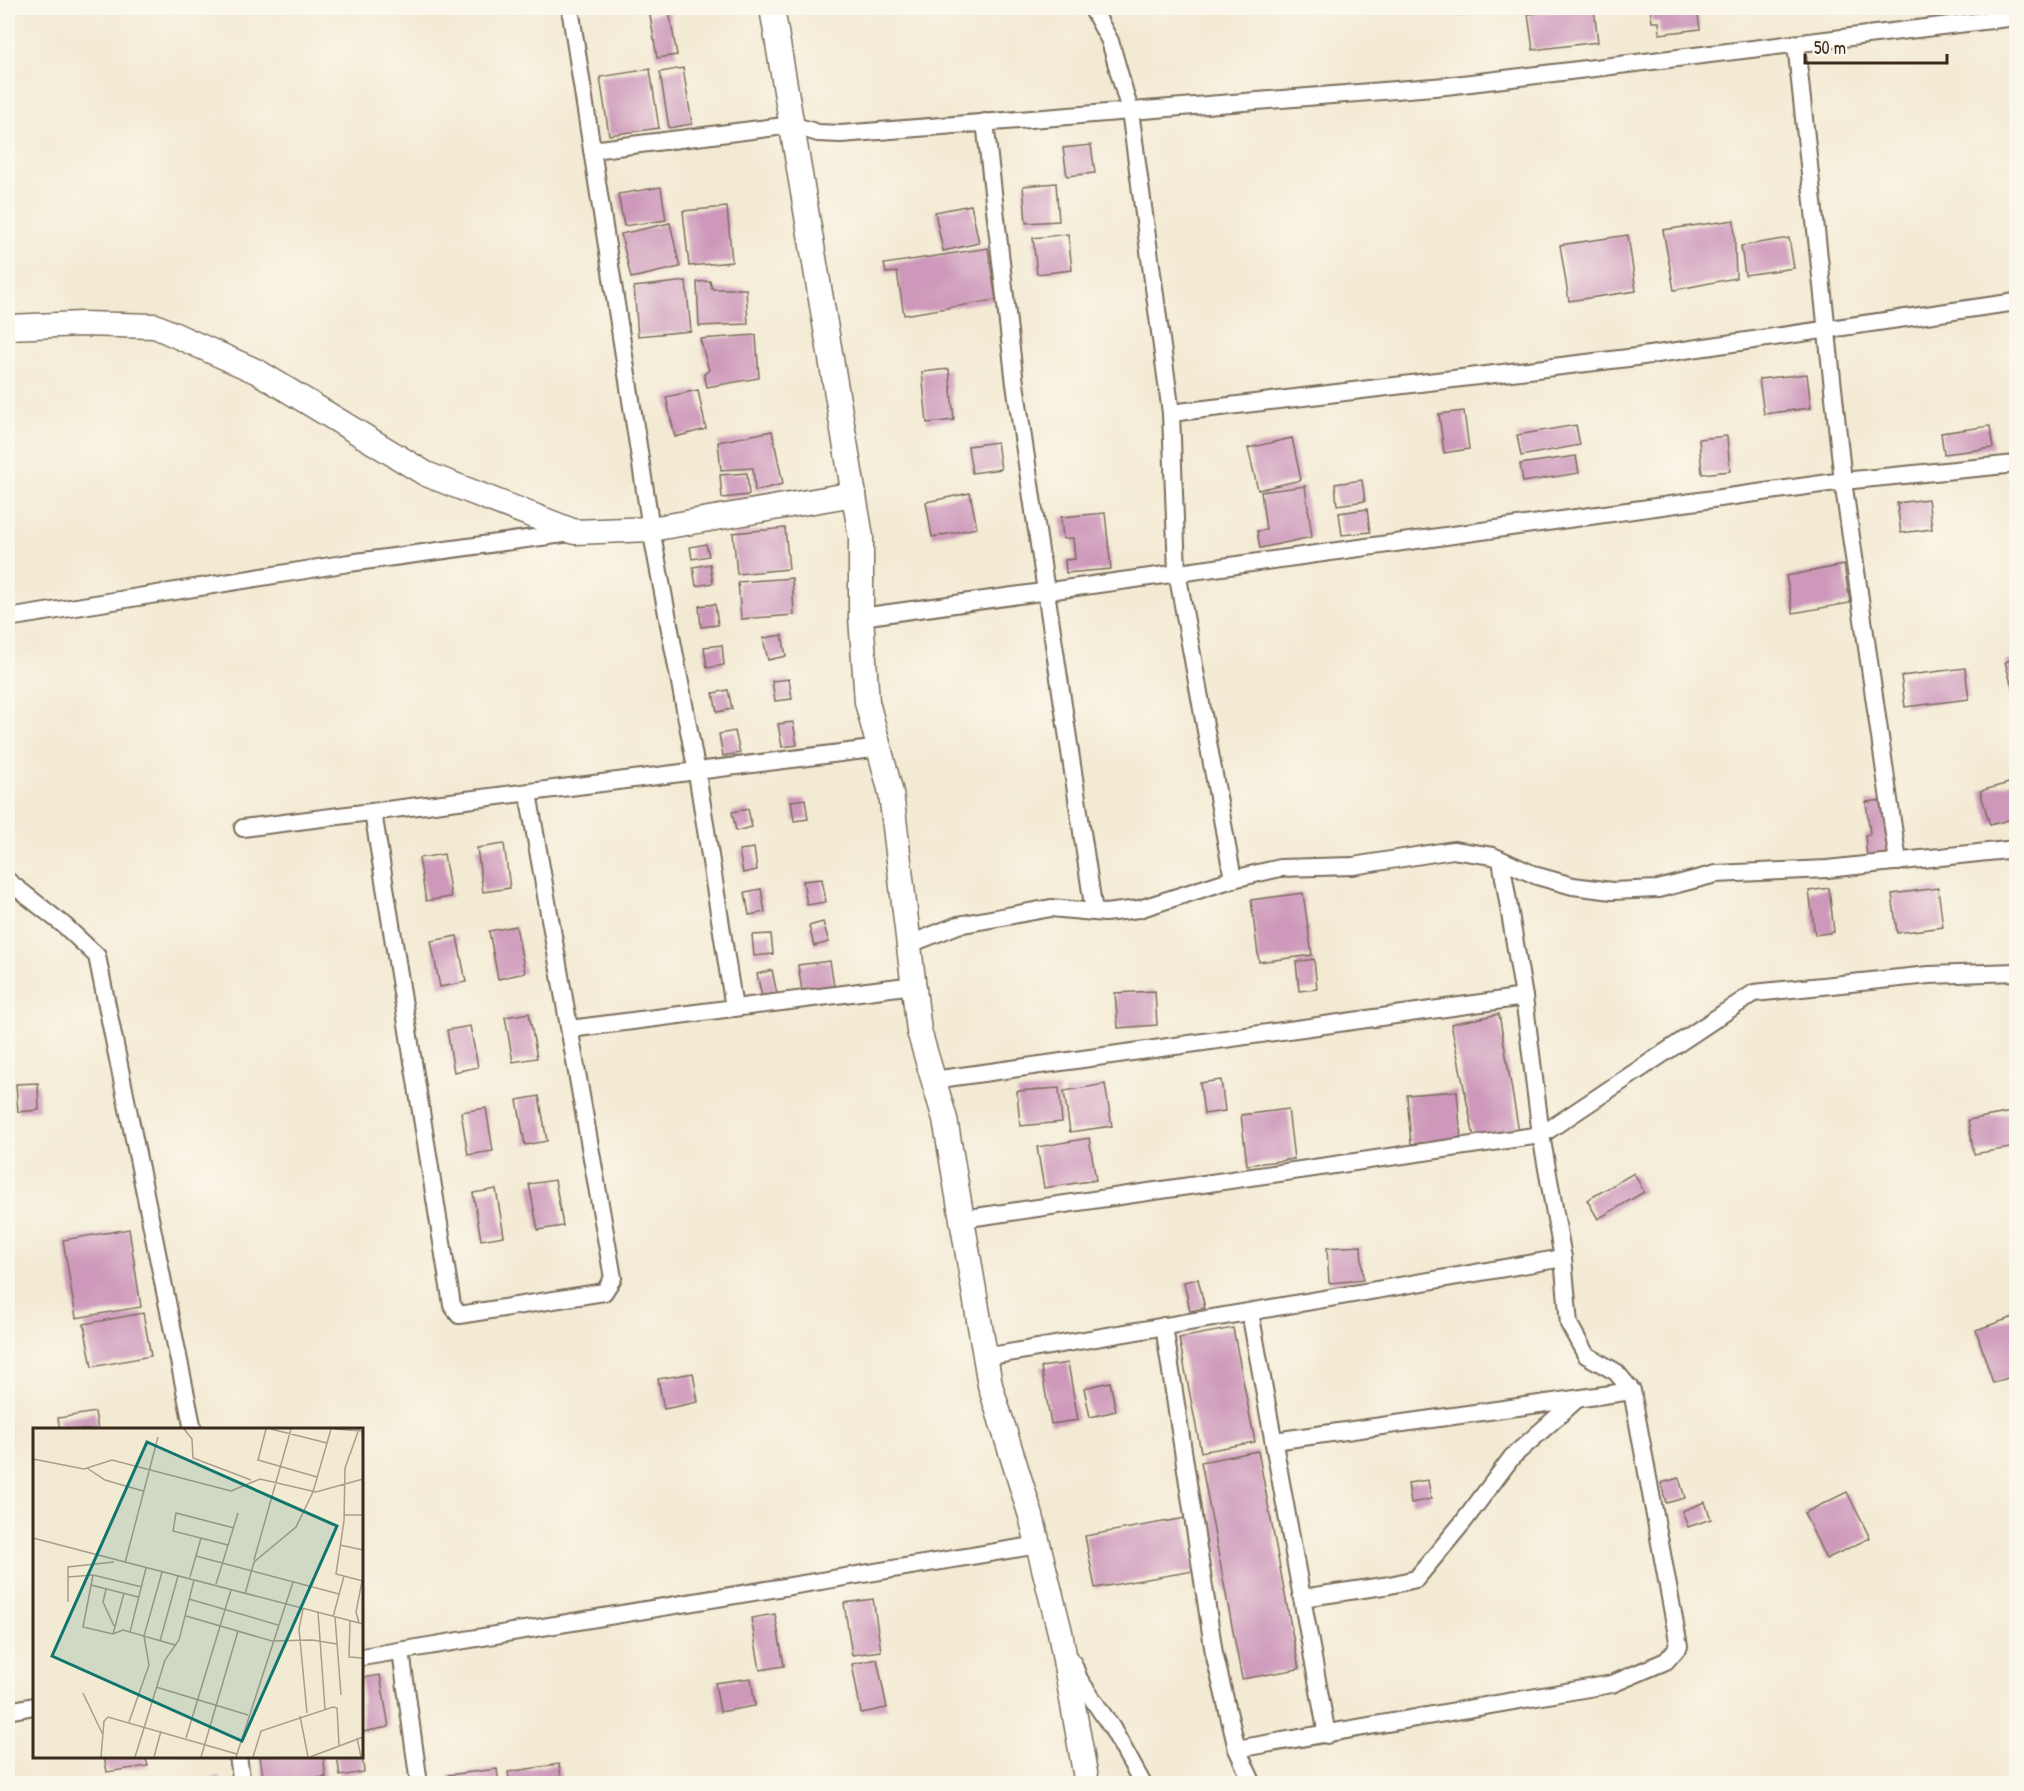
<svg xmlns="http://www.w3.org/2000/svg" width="2024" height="1791" viewBox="0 0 2024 1791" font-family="'Patrick Hand',sans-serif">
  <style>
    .building { fill: #cd98ba }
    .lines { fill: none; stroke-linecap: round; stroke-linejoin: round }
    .street-casing { stroke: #7b6d5d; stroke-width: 20 }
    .secondary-casing { stroke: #7b6d5d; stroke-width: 27 }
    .street { stroke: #fff; stroke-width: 16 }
    .secondary { stroke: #fff; stroke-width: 24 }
    .inset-road { fill: none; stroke: #a99d8b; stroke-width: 1.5 }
    .view { fill: #0f766e; fill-opacity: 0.15; stroke: #0f766e; stroke-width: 3 }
    .inset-edge { fill: none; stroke: #3b2a1e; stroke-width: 3 }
  </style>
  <rect width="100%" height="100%" fill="#fbf7ec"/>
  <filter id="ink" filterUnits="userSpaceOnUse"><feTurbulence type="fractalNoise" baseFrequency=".0167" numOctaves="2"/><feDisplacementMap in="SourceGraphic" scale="12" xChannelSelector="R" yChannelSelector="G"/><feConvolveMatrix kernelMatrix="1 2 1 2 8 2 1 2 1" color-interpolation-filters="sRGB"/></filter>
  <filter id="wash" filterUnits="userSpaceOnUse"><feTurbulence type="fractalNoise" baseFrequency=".008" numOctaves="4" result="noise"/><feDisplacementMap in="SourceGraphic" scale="24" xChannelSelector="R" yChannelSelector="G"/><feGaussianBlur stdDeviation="1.35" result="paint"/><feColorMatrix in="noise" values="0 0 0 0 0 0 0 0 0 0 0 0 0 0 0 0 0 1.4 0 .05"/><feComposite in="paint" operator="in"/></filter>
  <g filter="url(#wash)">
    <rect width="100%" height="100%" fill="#f3ead3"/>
    <g id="blocks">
      <g class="building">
        <polygon points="1458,8 1502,8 1502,9 1459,15"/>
        <polygon points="1594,8 1598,42 1533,50 1528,14"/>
        <polygon points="1650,8 1697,8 1700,29 1660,34 1659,22 1652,22"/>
        <polygon points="669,11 677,55 657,58 650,15"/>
        <polygon points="683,68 692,124 669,128 660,72"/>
        <polygon points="650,69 659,128 609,135 600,77"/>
        <polygon points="1091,145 1095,173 1067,176 1063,148"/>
        <polygon points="1056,183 1059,221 1026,223 1023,186"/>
        <polygon points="661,187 666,220 624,226 618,194"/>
        <polygon points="971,205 979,243 943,251 935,212"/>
        <polygon points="727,207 732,262 689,266 683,211"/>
        <polygon points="1734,220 1736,278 1674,290 1663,230"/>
        <polygon points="670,223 680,267 631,278 621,234"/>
        <polygon points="1068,234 1072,270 1037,274 1033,238"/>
        <polygon points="1628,235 1636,291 1569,301 1560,245"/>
        <polygon points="1789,238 1794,268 1745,275 1741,246"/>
        <polygon points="988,248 996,300 904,315 897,272 886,273 884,264"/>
        <polygon points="686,281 691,331 638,336 634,287"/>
        <polygon points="710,281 712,289 746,289 748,324 699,326 697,282"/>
        <polygon points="756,335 759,378 707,387 704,374 709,370 700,339"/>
        <polygon points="949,369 954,420 927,423 922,372"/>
        <polygon points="1807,374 1811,408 1764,414 1759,379"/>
        <polygon points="698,390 706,429 675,437 666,397"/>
        <polygon points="1464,411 1469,449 1444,453 1439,414"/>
        <polygon points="1576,425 1580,445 1521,456 1517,435"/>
        <polygon points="1990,426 1993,448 1944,454 1941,433"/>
        <polygon points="772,431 783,484 755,491 753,468 721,470 718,442"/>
        <polygon points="1727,436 1730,471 1702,474 1699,439"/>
        <polygon points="1292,438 1301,480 1258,490 1248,448"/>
        <polygon points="997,442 1001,469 972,473 968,446"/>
        <polygon points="1576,456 1579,473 1523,482 1520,464"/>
        <polygon points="747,473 749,495 722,498 720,475"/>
        <polygon points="1362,480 1365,501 1337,505 1335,484"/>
        <polygon points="1305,486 1312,537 1260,548 1257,531 1266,530 1261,492"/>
        <polygon points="970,493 977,528 932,537 926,502"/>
        <polygon points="1928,499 1932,529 1901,533 1897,503"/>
        <polygon points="1367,509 1370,532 1342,535 1339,513"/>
        <polygon points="1105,513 1111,569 1066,573 1065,560 1075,559 1073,538 1063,539 1061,517"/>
        <polygon points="785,528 789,569 737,574 733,533"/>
        <polygon points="706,544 709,556 692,559 690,547"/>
        <polygon points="710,564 713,583 696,586 693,567"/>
        <polygon points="1844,565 1850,603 1793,613 1786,576"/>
        <polygon points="792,578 794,615 741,619 738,582"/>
        <polygon points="715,604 718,625 701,627 699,606"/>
        <polygon points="782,635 786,656 768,660 763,638"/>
        <polygon points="722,645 724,665 707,668 704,647"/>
        <polygon points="2016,658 2016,685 2012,687 2005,662"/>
        <polygon points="1965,668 1969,699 1905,707 1901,676"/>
        <polygon points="789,679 792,699 775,701 772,681"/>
        <polygon points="728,690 732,709 717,712 713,693"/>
        <polygon points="793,722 797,745 782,747 778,724"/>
        <polygon points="735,731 740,753 723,756 719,734"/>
        <polygon points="2016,781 2016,818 1990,825 1980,791"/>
        <polygon points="805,799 808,819 794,821 791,801"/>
        <polygon points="1884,800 1890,856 1867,858 1865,835 1870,834 1866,802"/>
        <polygon points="748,809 752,827 736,831 732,812"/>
        <polygon points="504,844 510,888 483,892 477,848"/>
        <polygon points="754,848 757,870 743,873 739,850"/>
        <polygon points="444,854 451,897 426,901 419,858"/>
        <polygon points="822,879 826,902 807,905 803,881"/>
        <polygon points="1829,888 1834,932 1815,935 1809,891"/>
        <polygon points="1938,888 1943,927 1897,933 1892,894"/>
        <polygon points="761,889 765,912 749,915 745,892"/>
        <polygon points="1303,893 1312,955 1259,962 1251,900"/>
        <polygon points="823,922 829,942 814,946 809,926"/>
        <polygon points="516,926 525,973 498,979 489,931"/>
        <polygon points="771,934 773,954 754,956 752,935"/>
        <polygon points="457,936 466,982 440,987 431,941"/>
        <polygon points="1314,959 1317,989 1299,991 1296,962"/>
        <polygon points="830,961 834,986 802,991 798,965"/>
        <polygon points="772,970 777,994 762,997 757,974"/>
        <polygon points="1155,991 1157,1025 1118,1028 1115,993"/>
        <polygon points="529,1013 537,1058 513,1062 505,1017"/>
        <polygon points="1499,1014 1519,1132 1474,1137 1451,1024"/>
        <polygon points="470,1026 478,1067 454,1072 447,1030"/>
        <polygon points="1221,1080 1225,1111 1204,1114 1200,1083"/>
        <polygon points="38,1083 39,1110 18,1112 16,1084"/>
        <polygon points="1105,1084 1112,1126 1070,1132 1064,1091"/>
        <polygon points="1059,1088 1062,1122 1020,1126 1017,1091"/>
        <polygon points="1457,1091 1461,1140 1411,1144 1407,1095"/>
        <polygon points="539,1096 547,1141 525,1145 517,1100"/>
        <polygon points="486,1108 493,1151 468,1155 461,1112"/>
        <polygon points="1288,1109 1294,1159 1247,1165 1241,1115"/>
        <polygon points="2012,1112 2016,1147 1974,1154 1968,1120"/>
        <polygon points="1089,1138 1096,1180 1044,1188 1037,1147"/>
        <polygon points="1634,1173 1644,1192 1598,1219 1587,1200"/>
        <polygon points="555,1180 563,1226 538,1230 529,1184"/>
        <polygon points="496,1189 504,1236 481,1240 473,1193"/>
        <polygon points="129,1229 141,1307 76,1318 63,1240"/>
        <polygon points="1361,1246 1363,1280 1329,1283 1327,1248"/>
        <polygon points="1198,1279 1205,1308 1190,1311 1184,1282"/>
        <polygon points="143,1313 151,1356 92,1367 84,1324"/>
        <polygon points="2016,1316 2016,1375 1993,1383 1976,1330"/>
        <polygon points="1233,1328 1255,1442 1201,1452 1179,1338"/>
        <polygon points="1068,1363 1078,1420 1051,1424 1041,1367"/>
        <polygon points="693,1373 698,1402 664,1409 658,1379"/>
        <polygon points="1110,1382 1116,1411 1090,1417 1084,1388"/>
        <polygon points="95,1412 98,1430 60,1430 58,1418"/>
        <polygon points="1258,1451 1299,1669 1242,1679 1201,1462"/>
        <polygon points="1679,1478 1685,1498 1666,1503 1661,1483"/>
        <polygon points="1428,1480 1431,1499 1411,1503 1408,1483"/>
        <polygon points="1847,1492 1870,1538 1826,1559 1804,1513"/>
        <polygon points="1705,1502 1711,1519 1688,1527 1682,1511"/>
        <polygon points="1185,1518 1194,1571 1095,1588 1085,1536"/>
        <polygon points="873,1599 881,1651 852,1655 844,1603"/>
        <polygon points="775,1614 784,1666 760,1670 751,1618"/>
        <polygon points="877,1659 887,1708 861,1713 852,1664"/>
        <polygon points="380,1675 389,1727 362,1732 362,1678"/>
        <polygon points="751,1678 755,1706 720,1712 715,1683"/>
        <polygon points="104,1756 145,1756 148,1766 107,1772"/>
        <polygon points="260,1756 323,1756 326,1777 264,1784"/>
        <polygon points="337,1756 362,1756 364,1772 340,1776"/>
        <polygon points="559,1764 562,1784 510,1784 508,1772"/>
        <polygon points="497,1769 499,1784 449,1784 448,1775"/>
        <polygon points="220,1777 221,1784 182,1784 182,1782"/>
      </g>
    </g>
  </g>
  <g filter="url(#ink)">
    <use href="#blocks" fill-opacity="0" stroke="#7b6d5d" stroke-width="1.5"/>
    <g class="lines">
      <g class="street-casing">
        <g id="street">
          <polyline points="570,8 651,529 697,773 734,1008"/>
          <polyline points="1092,8 1110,41 1130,111 1171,413 1177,572 1233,879"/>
          <polyline points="1796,44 1843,481 1898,862"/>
          <polyline points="985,122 1015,384 1094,912"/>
          <polyline points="592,150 792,125 818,133 841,134 1446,86 2016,17"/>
          <polyline points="1171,413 1636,357 2016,302"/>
          <polyline points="861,617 1843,481 2016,464"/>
          <polyline points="8,618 349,563 571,533"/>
          <polyline points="373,812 452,1305 459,1315 604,1292 613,1278 528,793"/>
          <polyline points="243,828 880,748"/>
          <polyline points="8,881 65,926 97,956 193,1430"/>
          <polyline points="910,944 958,925 1051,908 1105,913 1139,909 1233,879 1280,868 1353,866 1453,850 1493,856 1537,876 1573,886 1612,891 1658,889 1716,874 1827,869 2016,849"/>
          <polyline points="570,1029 914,985"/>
          <polyline points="933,1080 1524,997"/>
          <polyline points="962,1219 1541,1135 1754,993 1929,975 2016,972"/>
          <polyline points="1250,1312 1327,1735"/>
          <polyline points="1164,1326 1214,1653 1237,1749 1253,1784"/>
          <polyline points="985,1357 1563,1258"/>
          <polyline points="1274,1441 1632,1391"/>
          <polyline points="1302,1598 1390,1585 1416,1579 1464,1521 1512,1457 1576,1400"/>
          <polyline points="401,1651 419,1784"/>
          <polyline points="362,1657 1038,1545"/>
          <polyline points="1073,1663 1079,1679 1112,1728 1143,1784"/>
          <polyline points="8,1711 34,1706"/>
          <polyline points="1237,1749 1612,1684 1666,1661 1679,1646 1632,1391 1616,1372 1586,1355 1569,1324 1563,1258 1541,1135 1524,997 1501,860"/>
          <polyline points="238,1756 242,1784"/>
        </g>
      </g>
      <g class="secondary-casing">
        <g id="secondary">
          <polyline points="772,8 861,537 861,617 867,702 891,793 919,1031 945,1119 990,1385 1031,1516 1060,1632 1087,1784"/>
          <polyline points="8,327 82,324 155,326 258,372 426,474 575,532 651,529 854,494"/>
        </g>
      </g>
      <use href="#street" class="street"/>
      <use href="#secondary" class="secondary"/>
    </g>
  </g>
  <g transform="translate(33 1428)">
    <rect width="330" height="330" fill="#f3ead3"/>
    <path class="inset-road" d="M 151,1 L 159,11 L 160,30 L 218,52M 233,1 L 225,32 L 284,49M 238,1 L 294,15M 302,1 L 329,3 L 330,15M 326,1 L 312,40 L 311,93 L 303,146 L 330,153M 0,31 L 51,41 L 79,32 L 198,63 L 227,51 L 283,64 L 330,51M 54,40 L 72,52 L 110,63M 311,87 L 330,87M 0,110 L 330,196M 195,117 L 140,103 L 143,85 L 201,100M 307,117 L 330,122M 163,128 L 306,166M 221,132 L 258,1M 92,135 L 125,9M 60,147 L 50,199 L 80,206 L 90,202 L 142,217M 35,149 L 60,147 L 109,159M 157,149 L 168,110M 183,156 L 205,85M 58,157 L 105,169M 73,161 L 70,174 L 81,198M 212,166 L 221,134 L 263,99 L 280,64 L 298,1M 156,171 L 245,197M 35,174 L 35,139 L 81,134M 270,181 L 266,201 L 274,285M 285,184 L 292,281M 153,188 L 239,213 L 279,212 L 304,216M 300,189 L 311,148M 302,189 L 308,267M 317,193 L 316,229 L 330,230M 326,195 L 323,184 L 329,153M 97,204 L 113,140M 80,206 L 91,165M 127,213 L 145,148M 123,259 L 215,287M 50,265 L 70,307M 267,288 L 275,329M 96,294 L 116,237 L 111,208 L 129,144M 153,310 L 198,162M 324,310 L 328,329M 68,329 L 71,293 L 75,289 L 204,326M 102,329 L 132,232 L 146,212 L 161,152M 121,329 L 128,303M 168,329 L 205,203M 203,329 L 260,154M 220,329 L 228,303 L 300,279 L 304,280 L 306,317M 277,329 L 330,309"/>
    <path class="view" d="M 114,14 L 304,98 L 209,313 L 19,228 Z"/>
    <rect width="330" height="330" class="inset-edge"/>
  </g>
  <rect width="2024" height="1791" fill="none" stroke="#fbf7ec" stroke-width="30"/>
  <path d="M1805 54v9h142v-9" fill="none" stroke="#3b2a1e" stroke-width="3"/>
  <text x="1814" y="54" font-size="18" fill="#3b2a1e" stroke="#fbf7ec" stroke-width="4.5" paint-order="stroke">50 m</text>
</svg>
